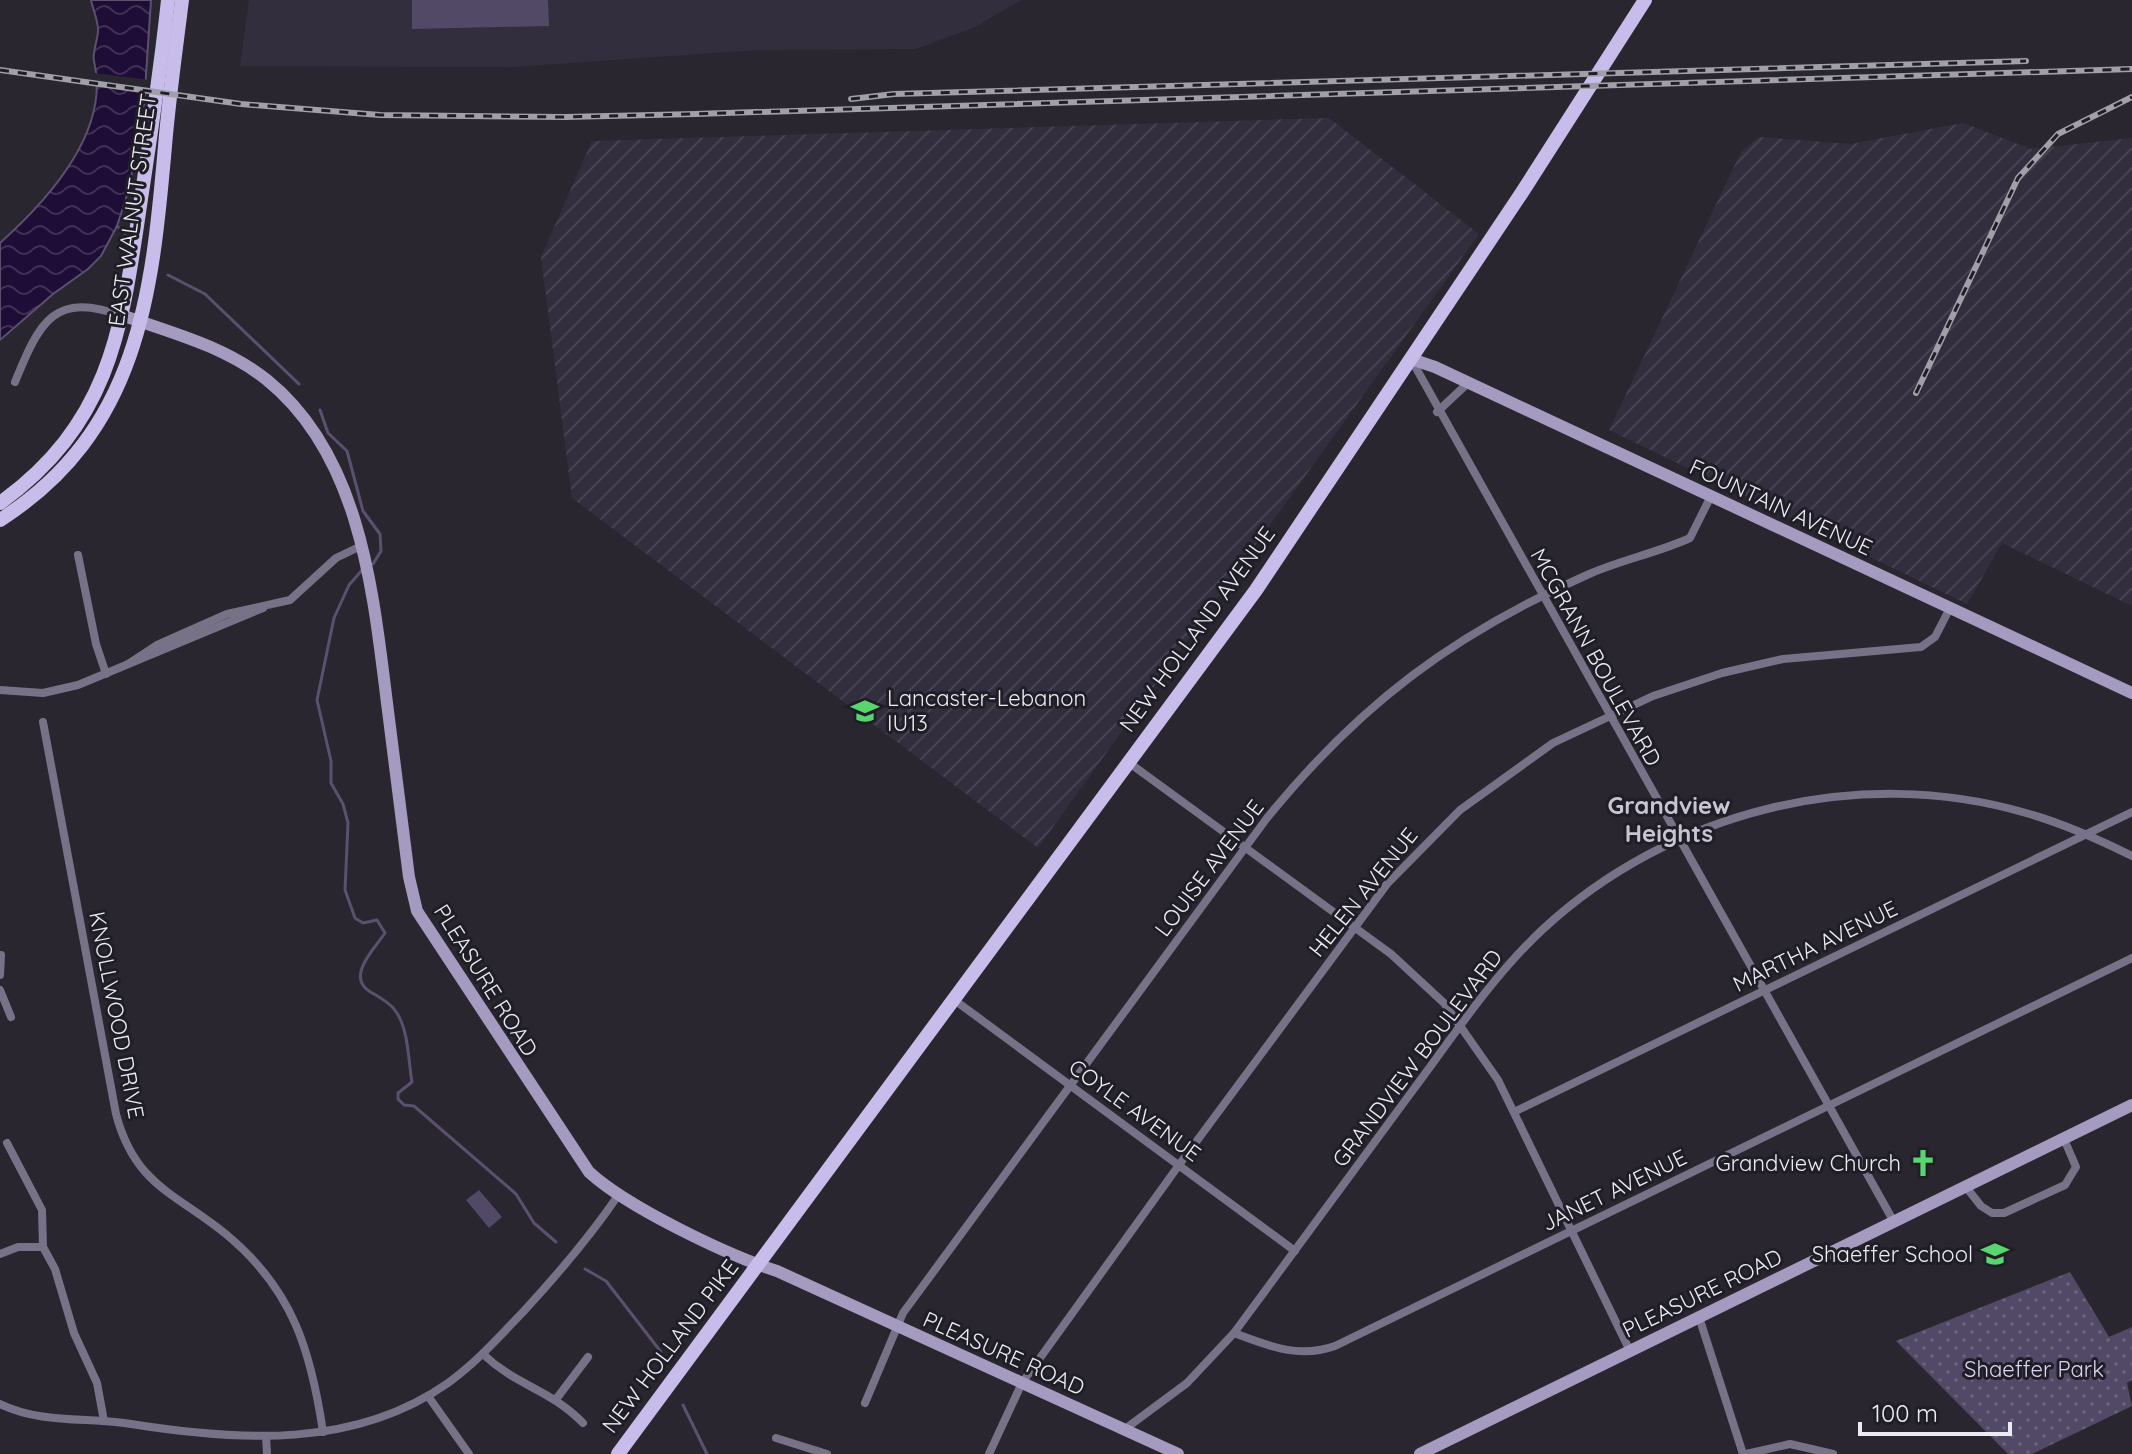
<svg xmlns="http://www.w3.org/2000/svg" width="2132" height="1454" viewBox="0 0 2132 1454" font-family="Quicksand,sans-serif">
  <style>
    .built { fill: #332e3e }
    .industrial { fill: url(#industrial-furrows) }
    .park { fill: url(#park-dots) }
    .garden { fill: #514965 }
    .water { fill: url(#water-waves); stroke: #5c506f; stroke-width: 2 }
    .pier { fill: #292630 }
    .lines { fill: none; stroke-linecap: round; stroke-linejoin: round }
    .stream { stroke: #5c506f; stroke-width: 3 }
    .street { stroke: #787288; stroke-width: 8 }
    .secondary { stroke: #a59bc0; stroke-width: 12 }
    .primary { stroke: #c8bceb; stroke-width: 14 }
    .rail-casing { stroke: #a19fa7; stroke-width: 6 }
    .rail { stroke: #1f1d26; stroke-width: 3; stroke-dasharray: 9; stroke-linecap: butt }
    .labels { text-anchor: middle; stroke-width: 6; stroke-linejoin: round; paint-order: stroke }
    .street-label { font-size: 22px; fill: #edebf2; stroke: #1f1d26 }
    .poi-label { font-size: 22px; fill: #edebf2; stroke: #1f1d26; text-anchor: end }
    .park-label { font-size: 22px; fill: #dcd4f3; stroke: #1f1d26 }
    .neighbourhood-label { font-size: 24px; font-weight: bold; fill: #c8c4d2; stroke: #1f1d26 }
  </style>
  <defs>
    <pattern id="industrial-furrows" width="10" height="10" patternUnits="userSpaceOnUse" patternTransform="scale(2)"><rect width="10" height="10" fill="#332e3e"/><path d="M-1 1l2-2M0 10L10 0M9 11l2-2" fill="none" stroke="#474251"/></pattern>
    <pattern id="park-dots" width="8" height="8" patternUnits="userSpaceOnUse" patternTransform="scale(2)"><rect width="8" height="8" fill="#514965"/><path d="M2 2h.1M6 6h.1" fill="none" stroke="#6a637c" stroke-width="1.8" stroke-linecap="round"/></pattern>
    <pattern id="water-waves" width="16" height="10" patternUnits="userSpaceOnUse" patternTransform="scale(2)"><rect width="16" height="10" fill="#1e0d37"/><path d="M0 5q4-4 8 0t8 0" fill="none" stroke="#3f3054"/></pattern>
  </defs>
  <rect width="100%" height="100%" fill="#292630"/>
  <polygon class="built" points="249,0 1021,0 975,27 916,49 757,50 512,67 240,66"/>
  <g class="industrial">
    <polygon points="1329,118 1479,234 1038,848 572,498 541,257 592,141"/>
    <polygon points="1963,123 2031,149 2132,138 2132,606 2002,543 1967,604 1609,430 1741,152 1759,137 1850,144"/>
  </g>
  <polygon class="park" points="2070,1272 2109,1337 2132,1327 2132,1380 2127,1383 2132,1406 2032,1454 2008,1454 1896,1341"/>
  <g class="garden">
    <polygon points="412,0 548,0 549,26 412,29"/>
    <polygon points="479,1190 502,1217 489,1228 466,1200"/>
  </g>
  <path class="water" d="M 91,0 L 151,0 L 144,105 L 129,189 L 117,226 L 101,256 L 88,269 L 53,294 L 0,340 L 0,243 C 48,200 111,131 94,61 C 92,52 98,40 98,30 C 98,20 93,10 91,0 Z"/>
  <polygon class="pier" points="95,73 150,80 149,92 93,85"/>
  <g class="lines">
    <g class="stream">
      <polyline points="117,226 129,237"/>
      <polyline points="168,275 205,294 299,384"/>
      <polyline points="320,410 328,433 347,451 363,511 380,534 381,551 373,564"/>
      <path d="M 363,569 L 349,585 L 334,618 L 317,700 L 331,761 L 331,783 L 343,804 L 348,823 L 345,890 L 355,918 L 363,923 L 377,920 L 385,933 C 375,948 346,976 369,991 C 377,996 388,1001 394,1009 C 409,1027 408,1060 412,1082 L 398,1093 L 398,1099 L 404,1105 L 414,1106 L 516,1194 L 534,1223 L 556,1242"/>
      <polyline points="585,1269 606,1281 661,1352"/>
      <polyline points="683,1405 707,1454"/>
    </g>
    <g class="street">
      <polyline points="1411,359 1894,1222"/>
      <path d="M 15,382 C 40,321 54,291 123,316"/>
      <polyline points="1437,412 1468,383"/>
      <polyline points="78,555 96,644 106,674"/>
      <polyline points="128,664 157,645 227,614 290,600 336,558 361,546"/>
      <polyline points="0,690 43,693 78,685 263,608"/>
      <path d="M 43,722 L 116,1114 C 135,1186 176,1193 227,1235 C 293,1290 311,1351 323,1432"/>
      <polyline points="1128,762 1391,954 1444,1003 1498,1080 1630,1351"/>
      <polyline points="0,975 1,955"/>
      <polyline points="0,990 11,1017"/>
      <polyline points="953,999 1295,1251"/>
      <polyline points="1514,1112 2132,812"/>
      <polyline points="7,1143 42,1210 43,1247 55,1269 74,1333 97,1383 104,1421"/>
      <polyline points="1966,1187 1981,1206 1992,1213 2004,1213 2065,1185 2076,1167 2064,1139"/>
      <polyline points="0,1254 18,1247 43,1247"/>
      <polyline points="1699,1317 1743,1454"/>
      <path d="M 1234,1333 C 1269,1346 1298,1359 1335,1346 L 2132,958"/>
      <path d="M 483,1354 C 516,1386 550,1389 583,1423"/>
      <polyline points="428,1396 469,1454"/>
      <polyline points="557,1398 588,1357"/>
      <path d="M 865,1403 L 903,1313 L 1267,818 C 1359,705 1453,634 1587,575 C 1620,560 1657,553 1690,538 L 1711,496"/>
      <path d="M 0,1404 C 42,1424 87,1417 131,1424 C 239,1441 354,1449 448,1383 C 476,1363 499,1337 523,1312 C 558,1274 590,1237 619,1194"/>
      <path d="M 1125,1429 L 1187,1383 L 1234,1333 C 1294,1252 1354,1171 1413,1090 C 1454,1035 1492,977 1542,930 C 1670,811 1858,764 2026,813 C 2062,823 2098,839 2132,856"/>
      <polyline points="266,1436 267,1454"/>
      <polyline points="776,1438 827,1454"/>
      <polyline points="989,1454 1022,1383 1179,1165 1387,884 1460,810 1553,743 1653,696 1722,673 1783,659 1921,647 1935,637 1950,608"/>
      <polyline points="1746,1454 1790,1444 1833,1454"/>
    </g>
    <g class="secondary">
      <path d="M 124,316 C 173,333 226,347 267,380 C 361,456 373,592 387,703 C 394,761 402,819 409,877 L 417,911 L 589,1172 C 627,1207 727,1255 777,1271 L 1178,1454"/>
      <polyline points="1411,359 1435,367 2132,693"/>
      <polyline points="1420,1454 2132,1105"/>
    </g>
    <g class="primary">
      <path d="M 0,503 C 113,421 122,326 141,199 C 151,133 161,67 168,0"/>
      <path d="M 0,520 C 139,431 152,295 165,146 C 169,97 176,49 182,0"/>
      <polyline points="618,1454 1256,590 1521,194 1645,0"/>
    </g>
    <g class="rail-casing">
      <g id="rail">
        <polyline points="0,70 241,104 380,115 565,117 695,114 2132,69"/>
        <polyline points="851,99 894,94 2026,61"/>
        <polyline points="1916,393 2018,178 2058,134 2132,97"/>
      </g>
    </g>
    <use href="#rail" class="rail"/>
  </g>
  <defs>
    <g id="school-bare" transform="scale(2.16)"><path d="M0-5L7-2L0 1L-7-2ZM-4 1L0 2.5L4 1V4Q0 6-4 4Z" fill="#58d56f" stroke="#1f1d26" stroke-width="2.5" paint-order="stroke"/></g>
    <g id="church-bare" transform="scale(2.16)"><path d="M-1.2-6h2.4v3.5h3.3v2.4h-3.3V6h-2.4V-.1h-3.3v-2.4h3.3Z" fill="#58d56f" stroke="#1f1d26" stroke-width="2.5" paint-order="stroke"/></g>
  </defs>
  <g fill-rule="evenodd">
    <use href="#school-bare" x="865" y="711"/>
    <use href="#church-bare" x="1923" y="1163"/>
    <use href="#school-bare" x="1995" y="1254"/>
  </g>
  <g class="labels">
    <g class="street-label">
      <text transform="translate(132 210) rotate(-82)" y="8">EAST WALNUT STREET</text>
      <text transform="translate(1781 507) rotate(25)" y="8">FOUNTAIN AVENUE</text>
      <text transform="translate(1197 629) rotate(-54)" y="8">NEW HOLLAND AVENUE</text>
      <text transform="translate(1596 657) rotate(61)" y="8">MCGRANN BOULEVARD</text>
      <text transform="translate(1209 868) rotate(-53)" y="8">LOUISE AVENUE</text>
      <text transform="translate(1363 892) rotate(-51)" y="8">HELEN AVENUE</text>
      <text transform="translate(1815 946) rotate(-26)" y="8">MARTHA AVENUE</text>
      <text transform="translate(486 980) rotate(58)" y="8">PLEASURE ROAD</text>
      <text transform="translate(117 1015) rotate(79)" y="8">KNOLLWOOD DRIVE</text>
      <text transform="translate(1417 1058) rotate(-53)" y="8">GRANDVIEW BOULEVARD</text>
      <text transform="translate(1135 1110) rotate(36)" y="8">COYLE AVENUE</text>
      <text transform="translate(1614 1190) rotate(-26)" y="8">JANET AVENUE</text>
      <text transform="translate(1702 1293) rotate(-26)" y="8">PLEASURE ROAD</text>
      <text transform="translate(670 1346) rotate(-53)" y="8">NEW HOLLAND PIKE</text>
      <text transform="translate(1004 1353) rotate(24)" y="8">PLEASURE ROAD</text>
    </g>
    <g class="poi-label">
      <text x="887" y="706" text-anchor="start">Lancaster-Lebanon<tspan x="887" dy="25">IU13</tspan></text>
      <text x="1901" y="1171">Grandview Church</text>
      <text x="1973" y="1262">Shaeffer School</text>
    </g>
    <g class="park-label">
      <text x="2034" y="1377">Shaeffer Park</text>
    </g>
    <g class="neighbourhood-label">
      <text x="1669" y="814">Grandview<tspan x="1669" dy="28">Heights</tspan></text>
    </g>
  </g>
  <path d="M1860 1422v12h150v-12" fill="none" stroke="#edebf2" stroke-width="4"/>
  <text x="1872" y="1422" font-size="24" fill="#edebf2" stroke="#1f1d26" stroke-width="6" paint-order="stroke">100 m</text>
</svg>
